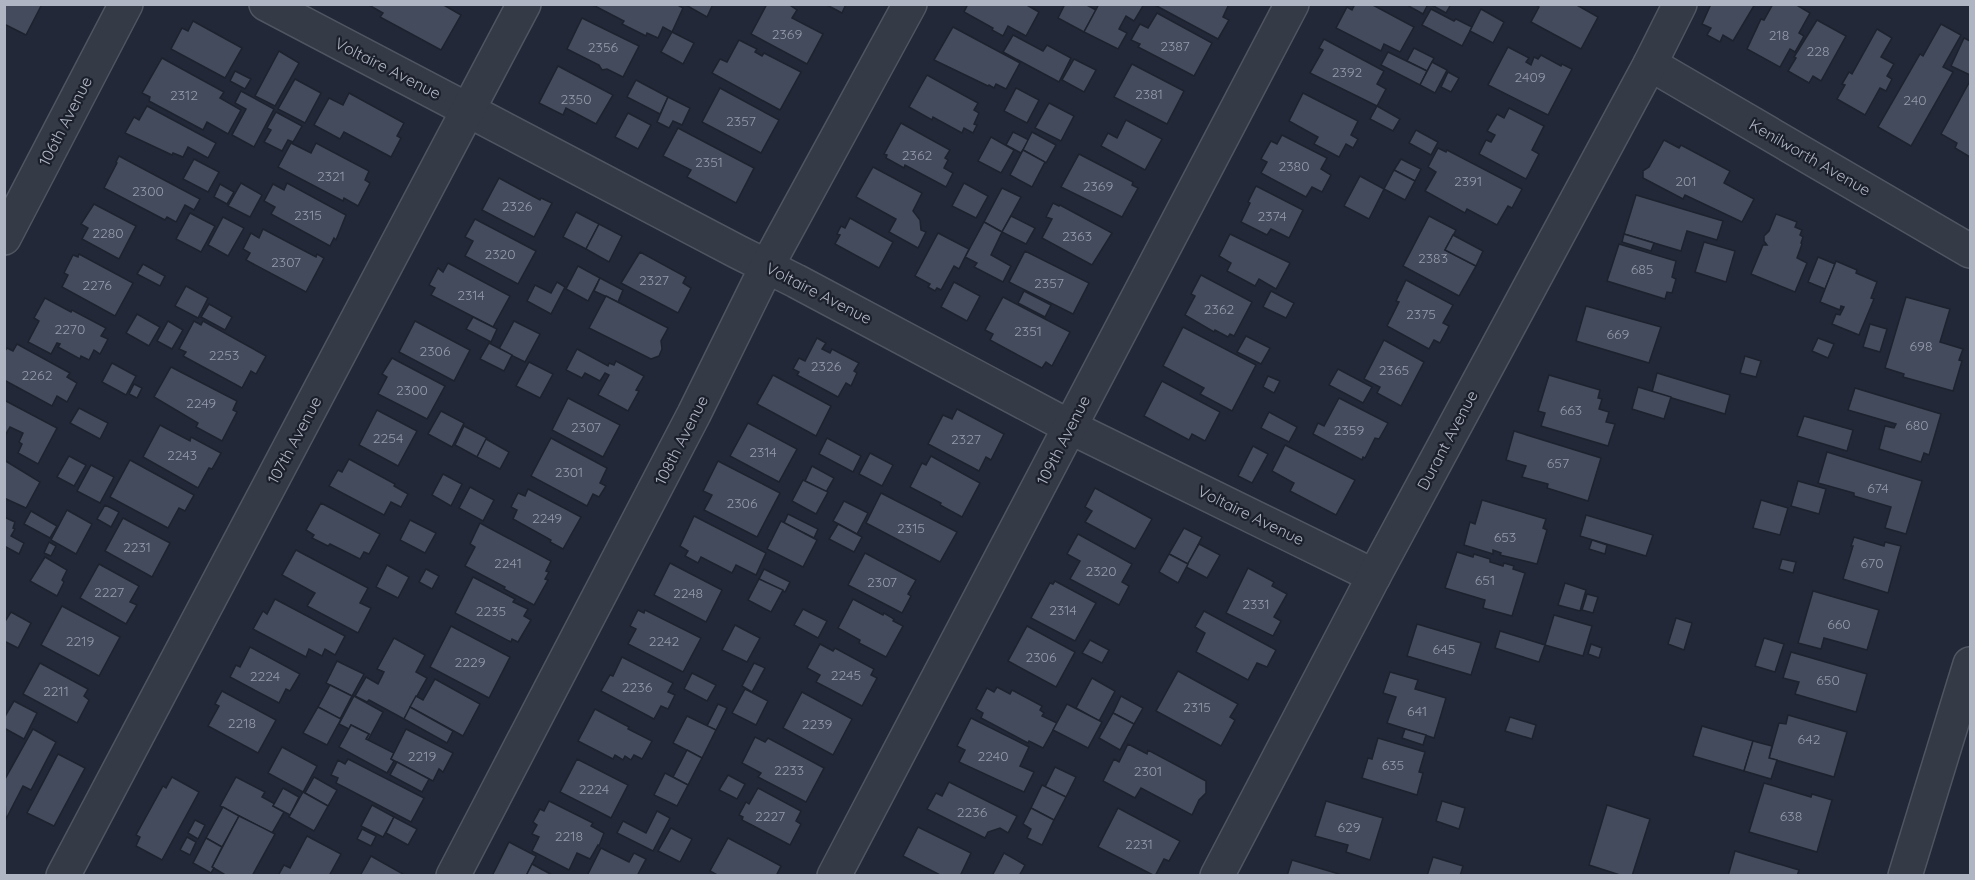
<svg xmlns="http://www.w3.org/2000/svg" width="1975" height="880" viewBox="0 0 1975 880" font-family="Quicksand,sans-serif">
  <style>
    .building { fill: #434b5c; stroke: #1d222e; stroke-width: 1.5 }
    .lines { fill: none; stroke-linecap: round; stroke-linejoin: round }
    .minor-casing { stroke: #505562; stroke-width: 36 }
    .tertiary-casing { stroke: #505562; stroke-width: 36 }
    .minor { stroke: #353a47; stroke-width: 33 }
    .tertiary { stroke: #353a47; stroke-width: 33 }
    .labels { text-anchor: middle; stroke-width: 4.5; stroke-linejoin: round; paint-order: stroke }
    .number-label { font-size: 14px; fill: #959aaa }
    .street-label { font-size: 16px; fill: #b0b5c4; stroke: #1b202c }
  </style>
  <rect width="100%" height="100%" fill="#222837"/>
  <g class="building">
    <polygon points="4,4 42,4 26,35 4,24"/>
    <polygon points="367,4 442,4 461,15 441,50 380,17 383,13"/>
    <polygon points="591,4 676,4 683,8 672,32 663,27 658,38 647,33 646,36 622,24 624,21"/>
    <polygon points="684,4 713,4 707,17"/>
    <polygon points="767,4 788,4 797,10 792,18 823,34 807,64 751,34"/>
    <polygon points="825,4 846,4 842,13"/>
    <polygon points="968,4 1025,4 1039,12 1026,36 1008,26 1003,36 992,30 993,28 964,12"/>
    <polygon points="1065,4 1085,4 1096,10 1084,32 1058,18"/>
    <polygon points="1099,4 1139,4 1143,6 1134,21 1126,16 1119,29 1127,33 1118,49 1084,32"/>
    <polygon points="1153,4 1229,4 1223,17 1229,20 1218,39"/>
    <polygon points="1355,4 1371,4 1414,27 1400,52 1384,44 1381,51 1336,28 1347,7 1352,10"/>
    <polygon points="1405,4 1428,4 1423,14"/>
    <polygon points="1430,4 1451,4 1446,13"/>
    <polygon points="1575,4 1598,17 1581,49 1531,22 1539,7 1535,4"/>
    <polygon points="1711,4 1755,4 1733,41 1723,35 1720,42 1707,35 1711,28 1702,24"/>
    <polygon points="1773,4 1795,4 1810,13 1799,33 1804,36 1795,52 1790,49 1780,67 1747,49 1761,19 1764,20"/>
    <polygon points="1431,9 1454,21 1456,19 1472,27 1462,46 1422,25"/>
    <polygon points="1481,9 1504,22 1493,43 1470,31"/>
    <polygon points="1157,13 1212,43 1194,76 1138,47 1140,44 1131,40 1140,24 1148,28"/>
    <polygon points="582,18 639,46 623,77 607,69 602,70 599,65 567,49"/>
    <polygon points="1817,20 1846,36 1821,81 1813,76 1809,83 1788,71 1796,58 1794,57"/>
    <polygon points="193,21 242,48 225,78 171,49 182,28 188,31"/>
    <polygon points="1941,24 1961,35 1943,67 1953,72 1911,146 1878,127 1920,54 1923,56"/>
    <polygon points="953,27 1020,63 1006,89 996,84 994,88 989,85 988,86 934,60"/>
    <polygon points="1877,29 1892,38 1881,57 1894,64 1887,76 1892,79 1886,91 1880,88 1865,115 1837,99 1845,85 1842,84 1849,72 1852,74"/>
    <polygon points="672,32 694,43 683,64 661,52"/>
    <polygon points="1013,35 1043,51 1047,45 1071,58 1059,82 1003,52"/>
    <polygon points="1964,38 1970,41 1970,75 1951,66"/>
    <polygon points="1324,39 1384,71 1377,84 1386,89 1377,106 1310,73 1323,50 1319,48"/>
    <polygon points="739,40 757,49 755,52 762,56 764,53 801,72 780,110 712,73 720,59 727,62"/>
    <polygon points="1508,47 1529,58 1526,62 1531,65 1534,57 1538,59 1541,55 1561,66 1562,64 1572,69 1548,115 1488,85"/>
    <polygon points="1414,48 1434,58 1427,71 1407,61"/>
    <polygon points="279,51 299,63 275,106 255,96"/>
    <polygon points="1388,52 1427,71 1420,85 1381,65"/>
    <polygon points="162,58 224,92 220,98 241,110 228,134 207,122 203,130 149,101 150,97 142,93"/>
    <polygon points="1074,59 1096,70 1084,92 1062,80"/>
    <polygon points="1432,62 1447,70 1435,93 1420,85"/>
    <polygon points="1132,64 1184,91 1167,124 1114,97"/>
    <polygon points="558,66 613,95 596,124 566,108 563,115 539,103"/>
    <polygon points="235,71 251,79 245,89 230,81"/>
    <polygon points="1448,72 1459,78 1451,92 1441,87"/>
    <polygon points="927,75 978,103 974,110 979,113 974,124 977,125 973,133 964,128 962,133 933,117 932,120 909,107"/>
    <polygon points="295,79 321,93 305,123 278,109"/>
    <polygon points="636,80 668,97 660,114 627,97"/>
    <polygon points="1970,81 1970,157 1955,148 1957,143 1941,134"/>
    <polygon points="720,88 779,120 761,153 702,122"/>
    <polygon points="1016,88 1039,100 1027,123 1004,111"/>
    <polygon points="241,91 274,109 254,147 232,135 246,109 235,103"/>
    <polygon points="349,93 404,123 397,136 401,138 391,157 344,132 340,139 314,125 329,98 343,105"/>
    <polygon points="1303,93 1358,121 1351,135 1358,139 1353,148 1346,144 1339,157 1314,144 1318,137 1289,121"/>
    <polygon points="668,97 690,108 682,125 673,121 669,128 657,122"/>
    <polygon points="1049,103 1074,116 1061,141 1035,128"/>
    <polygon points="147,106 216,143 208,158 188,147 183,157 173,153 172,155 125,133 134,117 139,120"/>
    <polygon points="1377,106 1400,119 1393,131 1370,119"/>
    <polygon points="1509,108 1544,126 1532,150 1539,154 1526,179 1479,154 1486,140 1491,142 1495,135 1487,131 1497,114 1504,118"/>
    <polygon points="276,112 302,126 293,142 288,140 282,151 264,142 271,130 267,128"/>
    <polygon points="628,113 651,125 638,149 615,137"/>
    <polygon points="1126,120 1162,139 1145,170 1101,146 1108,133 1117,138"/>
    <polygon points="901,123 950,150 945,158 948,160 944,168 953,173 946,187 905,165 904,168 886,158 887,155 884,154"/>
    <polygon points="678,128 754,168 736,203 687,177 691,170 663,156"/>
    <polygon points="1416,130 1438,142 1431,155 1409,143"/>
    <polygon points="1013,132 1029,140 1021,153 1006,145"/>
    <polygon points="1032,132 1056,145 1046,163 1023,150"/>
    <polygon points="1282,135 1327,158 1321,169 1331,175 1322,192 1312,187 1306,197 1261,173 1267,162 1261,159 1271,141 1277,144"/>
    <polygon points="991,137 1014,150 1001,173 978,161"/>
    <polygon points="1664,140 1679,148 1681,145 1730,171 1724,183 1754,199 1742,222 1685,195 1683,199 1643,178 1643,171 1649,167"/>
    <polygon points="291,143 311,153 316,143 369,171 365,180 370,183 358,206 344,198 343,201 278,167"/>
    <polygon points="1438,148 1446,152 1447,150 1522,189 1512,208 1508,206 1497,225 1467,209 1465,213 1425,191 1436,172 1428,167"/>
    <polygon points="1023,150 1045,162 1032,187 1010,175"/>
    <polygon points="1079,154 1133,182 1132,185 1138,188 1122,217 1061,187"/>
    <polygon points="119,156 200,199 194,210 185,205 176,222 167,217 165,220 104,188 117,163 116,162"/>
    <polygon points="194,159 219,172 208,192 183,179"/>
    <polygon points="1401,159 1421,169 1415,181 1394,170"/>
    <polygon points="873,167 922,193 913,211 920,220 921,230 926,232 918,248 889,232 896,219 856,197"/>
    <polygon points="1394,170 1415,181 1405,200 1384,189"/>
    <polygon points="1360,176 1384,189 1369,219 1344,206"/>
    <polygon points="499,178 540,200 541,198 552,203 534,237 482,210"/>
    <polygon points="241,183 262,195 250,217 228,206"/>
    <polygon points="287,183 346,215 336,240 334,238 330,246 271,214 275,207 264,201 273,184 284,190"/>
    <polygon points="964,183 988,196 976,218 952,206"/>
    <polygon points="220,184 234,192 227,204 214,197"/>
    <polygon points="1256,186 1303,210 1289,238 1271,229 1267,235 1241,222 1250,203 1248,202"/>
    <polygon points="1002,188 1021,197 1002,232 984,222"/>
    <polygon points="1636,195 1723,221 1717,240 1687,231 1681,251 1624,234"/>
    <polygon points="1053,203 1059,206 1060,205 1112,233 1092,265 1042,238 1052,219 1046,217"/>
    <polygon points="94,204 136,226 119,259 82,239 88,228 81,224"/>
    <polygon points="576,212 599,224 586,249 563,237"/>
    <polygon points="190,213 215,226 201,252 176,239"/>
    <polygon points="1776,214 1797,222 1795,227 1802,230 1800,235 1803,237 1801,243 1802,244 1797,258 1807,263 1795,292 1751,274 1763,245 1767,245 1764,241 1764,236 1769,231"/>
    <polygon points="1011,216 1035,228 1026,244 1002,232"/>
    <polygon points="1429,216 1456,230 1445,250 1476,266 1459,296 1403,266"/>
    <polygon points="223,217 244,228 228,256 208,245"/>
    <polygon points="850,218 893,242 879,268 835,244 840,235 837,234 841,226 845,228"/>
    <polygon points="475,219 536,251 518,284 465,256 473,241 465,237"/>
    <polygon points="984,222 1002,232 991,255 1011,266 1003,282 974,267 977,263 965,257"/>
    <polygon points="599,224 622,236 609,262 586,249"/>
    <polygon points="263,229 316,257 317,254 324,258 306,292 246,260 250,253 243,249 251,233 259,238"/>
    <polygon points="938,233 969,249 959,269 954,266 941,290 937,288 935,291 928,287 930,284 915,276"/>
    <polygon points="1230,234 1290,263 1276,289 1259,279 1255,286 1227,271 1231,263 1219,256"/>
    <polygon points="1624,234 1654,243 1651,251 1622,242"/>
    <polygon points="1453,235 1483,251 1476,266 1445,250"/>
    <polygon points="1704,242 1735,251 1726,282 1695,272"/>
    <polygon points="1619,244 1676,261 1672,277 1676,279 1672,293 1667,292 1665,299 1607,281"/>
    <polygon points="1025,251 1089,283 1073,314 1009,282"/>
    <polygon points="640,252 686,277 683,283 691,288 678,313 621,283"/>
    <polygon points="79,254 133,283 115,316 62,287 68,275 64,273 73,255 78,257"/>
    <polygon points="1818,257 1835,264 1825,289 1808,282"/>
    <polygon points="1836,261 1857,270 1856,273 1877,282 1871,298 1874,299 1859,335 1832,324 1836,314 1840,315 1844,307 1841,306 1840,310 1820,302"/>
    <polygon points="448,263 510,296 493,327 431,295 435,288 429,285 438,268 443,272"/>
    <polygon points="143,264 165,276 160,286 137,274"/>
    <polygon points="578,266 600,278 588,301 566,289"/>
    <polygon points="1201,275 1252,302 1234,336 1230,334 1228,337 1215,330 1214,332 1185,315 1195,296 1191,294"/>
    <polygon points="600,278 623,290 618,302 594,291"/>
    <polygon points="1406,280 1453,305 1443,323 1449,326 1440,343 1434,340 1429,349 1387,326 1399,302 1396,301"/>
    <polygon points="557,282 565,287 551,314 527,301 535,285 551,293"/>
    <polygon points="954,282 980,296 967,321 941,307"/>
    <polygon points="186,286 208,298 198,318 175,306"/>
    <polygon points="1024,291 1051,305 1045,317 1018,303"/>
    <polygon points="1271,291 1294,303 1286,318 1263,307"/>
    <polygon points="606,296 668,328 661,341 662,349 659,356 651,359 589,328"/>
    <polygon points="1003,297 1070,332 1052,366 1046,362 1042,368 990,340 993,334 985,330"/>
    <polygon points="1906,297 1950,309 1940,342 1963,349 1959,360 1962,361 1953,391 1903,377 1904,374 1885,368"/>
    <polygon points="45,298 71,312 72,310 106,328 101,336 108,339 100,354 94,350 89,360 81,356 80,359 58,347 60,344 57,343 51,354 28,342 39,321 34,318"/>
    <polygon points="209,304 232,317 225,330 201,317"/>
    <polygon points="1586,306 1661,327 1649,363 1576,341"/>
    <polygon points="137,314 160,327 149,346 126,333"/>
    <polygon points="473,317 497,329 491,342 466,329"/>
    <polygon points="168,321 183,330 172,349 157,341"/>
    <polygon points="194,321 201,325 203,321 266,356 256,374 251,371 242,388 183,356 186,352 179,349"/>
    <polygon points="415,321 470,350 454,381 399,352"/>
    <polygon points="514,321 540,334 525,362 499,349"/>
    <polygon points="1870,324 1887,329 1880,352 1863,347"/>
    <polygon points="1183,327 1256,365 1232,411 1200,394 1204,388 1163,366"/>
    <polygon points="1246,336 1270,348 1261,364 1237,352"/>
    <polygon points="817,338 826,343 822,349 830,353 832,349 859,363 854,371 857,373 851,386 846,383 838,397 797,375 799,372 793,369 799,358 805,361"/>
    <polygon points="1818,338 1834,344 1828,358 1812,351"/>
    <polygon points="1384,340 1424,362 1401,406 1377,393 1380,387 1364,379"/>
    <polygon points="489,343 512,355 504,371 480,359"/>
    <polygon points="17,344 70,373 67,377 77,383 67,402 57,396 52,406 4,380 4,352 7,348 13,351"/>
    <polygon points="577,349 608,366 609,363 614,365 616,361 644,376 636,390 639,391 628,411 598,395 609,375 605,373 600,381 585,373 582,378 566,370"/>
    <polygon points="1745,356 1761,361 1756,377 1740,373"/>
    <polygon points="392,358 445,386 427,419 378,394 387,377 382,374"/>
    <polygon points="529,362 553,374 540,398 516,386"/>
    <polygon points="112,363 136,376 126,395 102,382"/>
    <polygon points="171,367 237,401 233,410 237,412 222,441 196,427 198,423 154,397"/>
    <polygon points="1338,369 1372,387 1363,403 1329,385"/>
    <polygon points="1657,373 1730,395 1725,414 1652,392"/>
    <polygon points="773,375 831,406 816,436 757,404"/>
    <polygon points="1549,375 1600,390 1598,398 1602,399 1599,409 1609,412 1606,422 1615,424 1608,446 1541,426 1545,413 1538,411"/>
    <polygon points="1268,376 1280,381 1274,393 1263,387"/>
    <polygon points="1162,381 1220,412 1205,441 1192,434 1189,440 1144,416"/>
    <polygon points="134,384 142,388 137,398 129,394"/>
    <polygon points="1638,387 1671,397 1664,419 1632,409"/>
    <polygon points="1855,388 1941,414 1929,455 1924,453 1921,462 1879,449 1885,426 1894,428 1896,424 1848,410"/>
    <polygon points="568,398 620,425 603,457 552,430"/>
    <polygon points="1339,398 1388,423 1379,439 1375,438 1365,458 1363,457 1362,460 1313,434 1318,423 1324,426"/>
    <polygon points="4,400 57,428 38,464 18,453 22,444 19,442 23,433 10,427 4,437"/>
    <polygon points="79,408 108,423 100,439 70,423"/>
    <polygon points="957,409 1004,434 991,460 986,457 979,471 928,444 943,415 952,419"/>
    <polygon points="377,410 417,431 398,466 359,445"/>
    <polygon points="441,411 464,423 452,447 428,434"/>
    <polygon points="1269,412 1297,427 1289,442 1261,428"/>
    <polygon points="1804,416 1853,430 1847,451 1797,436"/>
    <polygon points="748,423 797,449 779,482 730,456"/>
    <polygon points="160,425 190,441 191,437 221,453 212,469 209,468 198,488 143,457"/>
    <polygon points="464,426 487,438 477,457 455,445"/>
    <polygon points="1514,431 1601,458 1588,501 1547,488 1548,484 1522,477 1526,466 1506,460"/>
    <polygon points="551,438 607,468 600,483 606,486 599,497 593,494 587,506 531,476"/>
    <polygon points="827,438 861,456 853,472 819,454"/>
    <polygon points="486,439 509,452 500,469 477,457"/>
    <polygon points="1285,445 1355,480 1336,515 1290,491 1294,483 1272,471"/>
    <polygon points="1253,446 1268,454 1252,483 1238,476"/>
    <polygon points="1827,452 1922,481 1906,534 1885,528 1891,507 1854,496 1854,493 1818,483"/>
    <polygon points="870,453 893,465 882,486 859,474"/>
    <polygon points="69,456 86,465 74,486 57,477"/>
    <polygon points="931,456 980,483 962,517 940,505 941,503 910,487 922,463 926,465"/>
    <polygon points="349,459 395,484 394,486 408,494 401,507 391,502 384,515 329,486 338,470 342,472"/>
    <polygon points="4,460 40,482 26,508 4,498"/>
    <polygon points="130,460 194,495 185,511 179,508 168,528 110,497"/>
    <polygon points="718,461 780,493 757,537 704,510 712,495 703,491"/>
    <polygon points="91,465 114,477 100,503 77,491"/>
    <polygon points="812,466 834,478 826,492 805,481"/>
    <polygon points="443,474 462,484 451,506 432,495"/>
    <polygon points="803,480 828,492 816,514 792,501"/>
    <polygon points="1798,481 1826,489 1819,514 1791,506"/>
    <polygon points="470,487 494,500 483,521 459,508"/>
    <polygon points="1095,488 1152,519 1135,549 1085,522 1092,511 1085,507"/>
    <polygon points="528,489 581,517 563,549 550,542 551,540 513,519 517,510 511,507 518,493 525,496"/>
    <polygon points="881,493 957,532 940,562 866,523"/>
    <polygon points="1482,500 1546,519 1543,528 1547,530 1537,564 1500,555 1501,553 1493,550 1493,554 1464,545 1470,522 1475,524"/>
    <polygon points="1761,500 1788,508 1780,535 1753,528"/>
    <polygon points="844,501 868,513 857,534 833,521"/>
    <polygon points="321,503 380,534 369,554 364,552 360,559 330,544 328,546 312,538 314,535 306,530"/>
    <polygon points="105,505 119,512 111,527 97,519"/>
    <polygon points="67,510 92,524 76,554 51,540"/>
    <polygon points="31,511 57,526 50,538 24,524"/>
    <polygon points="788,514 818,529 814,538 784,523"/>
    <polygon points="1586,515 1653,535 1646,556 1580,536"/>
    <polygon points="694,516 766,553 756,575 736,565 732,573 701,557 698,563 685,556 688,551 680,546"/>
    <polygon points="4,517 15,522 13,528 15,529 11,536 24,543 19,554 6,547 4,549"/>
    <polygon points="123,518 170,543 152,577 105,551"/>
    <polygon points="410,520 436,533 425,553 400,540"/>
    <polygon points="781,521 817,540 803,567 767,549"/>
    <polygon points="480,523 551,561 546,571 549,572 545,579 548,580 534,605 504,589 505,587 465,566 475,547 470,544"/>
    <polygon points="838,524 862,537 854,552 829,539"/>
    <polygon points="1184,528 1202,537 1188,564 1169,554"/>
    <polygon points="1078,534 1132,564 1122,582 1129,586 1119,605 1070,579 1080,561 1067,554"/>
    <polygon points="1854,537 1884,546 1885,542 1901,546 1888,593 1843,579 1853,546 1851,546"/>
    <polygon points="1592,540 1607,545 1605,554 1589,549"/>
    <polygon points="49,542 56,546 51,556 44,553"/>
    <polygon points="1199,544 1220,555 1207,578 1186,567"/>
    <polygon points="296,550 368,588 360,603 371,608 358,633 307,606 315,593 282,575"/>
    <polygon points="1457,552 1473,557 1474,554 1490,559 1490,562 1503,566 1504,563 1514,566 1513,569 1525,573 1512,616 1483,608 1485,600 1445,588"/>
    <polygon points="865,553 916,580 908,594 911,596 902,613 848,585"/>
    <polygon points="1169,554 1188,564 1178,583 1159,572"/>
    <polygon points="45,557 67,570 62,580 64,582 57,596 30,581"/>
    <polygon points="1782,559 1796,562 1793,573 1779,569"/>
    <polygon points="670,563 722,590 706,622 654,595"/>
    <polygon points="99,564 139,586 130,602 137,605 126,624 80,598"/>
    <polygon points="387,565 409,577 398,598 376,587"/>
    <polygon points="1248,568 1274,582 1272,586 1287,594 1274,617 1281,621 1273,636 1226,613"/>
    <polygon points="426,569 439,576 432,589 419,582"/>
    <polygon points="764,569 790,582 785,592 759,579"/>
    <polygon points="473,577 515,599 513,602 528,609 524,616 531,620 518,642 512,639 511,642 455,613"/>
    <polygon points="759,579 783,590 771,612 748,600"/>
    <polygon points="1055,581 1096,603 1075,641 1031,618 1050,583 1053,584"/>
    <polygon points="1565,583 1586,590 1580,611 1558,605"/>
    <polygon points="1813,591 1879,610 1867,650 1824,638 1821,649 1798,643"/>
    <polygon points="1587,594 1598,597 1593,613 1582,610"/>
    <polygon points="275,599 345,636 335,655 325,649 322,656 309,649 306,657 253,629 263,611 267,614"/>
    <polygon points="853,599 883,615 884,613 894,619 893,621 903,626 886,657 859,643 860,640 838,628"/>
    <polygon points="62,606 120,637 99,676 41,645"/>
    <polygon points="803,609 827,621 818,638 794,625"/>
    <polygon points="638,610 644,613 645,610 701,638 683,672 628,644 636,629 630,626"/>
    <polygon points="1204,611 1276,650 1267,667 1257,663 1248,680 1196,652 1205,633 1195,627"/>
    <polygon points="11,612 31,623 18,648 4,641 4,623"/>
    <polygon points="1554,615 1592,626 1583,656 1545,645"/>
    <polygon points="1676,618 1692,623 1684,650 1668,644"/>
    <polygon points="1417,624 1481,643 1471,675 1407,656"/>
    <polygon points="735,625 760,638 747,662 722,650"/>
    <polygon points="451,626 510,657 489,698 430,667"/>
    <polygon points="1027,626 1075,652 1056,687 1008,661"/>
    <polygon points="1500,631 1545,645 1539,662 1495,648"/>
    <polygon points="394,638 425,655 416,672 427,678 404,719 369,700 367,702 355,696 366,677 378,684 384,672 377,669"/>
    <polygon points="1764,638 1784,644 1775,672 1755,666"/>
    <polygon points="1090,640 1109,650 1102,663 1082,653"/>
    <polygon points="820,644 833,651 835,648 874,669 871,675 877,678 862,706 816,682 820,675 807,668"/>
    <polygon points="1591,644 1602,648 1599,658 1588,654"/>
    <polygon points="250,647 300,674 290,691 286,689 279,703 230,677 236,665 240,667"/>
    <polygon points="1791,652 1867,674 1856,712 1795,694 1799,682 1783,678"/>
    <polygon points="622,657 673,683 668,692 675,695 668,709 661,706 654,719 601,691 610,675 613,676"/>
    <polygon points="337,661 364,674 352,696 326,683"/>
    <polygon points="40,663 88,689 84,696 89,700 77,723 23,694"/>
    <polygon points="754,663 765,668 752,692 742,686"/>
    <polygon points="1178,671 1238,704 1230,717 1235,720 1221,746 1156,711"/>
    <polygon points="1390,672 1418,680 1415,689 1446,698 1434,738 1387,723 1396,697 1383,693"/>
    <polygon points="692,673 716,685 707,701 684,689"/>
    <polygon points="1092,678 1115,691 1099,721 1076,708"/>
    <polygon points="435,679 480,704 463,736 410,707 416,696 423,700"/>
    <polygon points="330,685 352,696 340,719 318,707"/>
    <polygon points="997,687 1010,694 1012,690 1042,706 1040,710 1044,713 1042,716 1057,723 1043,748 1029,741 1028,743 981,718 983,713 976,709 987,688 994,692"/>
    <polygon points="745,689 768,701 756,725 732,713"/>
    <polygon points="222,691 276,720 258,753 208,726 219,706 215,704"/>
    <polygon points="802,692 852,719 833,755 783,728"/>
    <polygon points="354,696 383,712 368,740 366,739 369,734 351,725 349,729 339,724"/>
    <polygon points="1121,696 1143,708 1134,724 1113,713"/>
    <polygon points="14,701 37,713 24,739 4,728 4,718"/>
    <polygon points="718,704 727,708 716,730 707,726"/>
    <polygon points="1067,704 1102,722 1088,748 1053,730"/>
    <polygon points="318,707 341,719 327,745 303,733"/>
    <polygon points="410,707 453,731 447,743 404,719"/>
    <polygon points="595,709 629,727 628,729 652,741 642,759 634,755 631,760 625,756 623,760 615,755 613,759 578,741"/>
    <polygon points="1113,713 1134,724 1120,750 1099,738"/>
    <polygon points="1788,715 1847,732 1834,777 1769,758 1779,723 1786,724"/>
    <polygon points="687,716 716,730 702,758 673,743"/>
    <polygon points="1510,717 1536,725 1532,739 1505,731"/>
    <polygon points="971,718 1029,747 1020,766 1034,772 1024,792 959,762 965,750 957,746"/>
    <polygon points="351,725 369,734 366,739 394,753 391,759 394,761 387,773 339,747"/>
    <polygon points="1702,726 1753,741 1744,771 1693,756"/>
    <polygon points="33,729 56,742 31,790 23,786 6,819 4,781"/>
    <polygon points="406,729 453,753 443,772 439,769 433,781 391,759"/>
    <polygon points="1405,729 1426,735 1423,745 1402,738"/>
    <polygon points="755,737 765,742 768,738 824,768 806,802 758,777 761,773 742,763"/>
    <polygon points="1378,738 1425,752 1419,772 1423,773 1417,795 1362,778 1368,758 1372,759"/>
    <polygon points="1753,741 1772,746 1769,758 1777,760 1771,779 1744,771"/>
    <polygon points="1128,744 1147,754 1148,750 1206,781 1206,793 1199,800 1192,815 1141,788 1135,798 1103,781 1114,759 1119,762"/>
    <polygon points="282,747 317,766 303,792 268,773"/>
    <polygon points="687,750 702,758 688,785 673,777"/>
    <polygon points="58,754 85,768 54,826 27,813"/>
    <polygon points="348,759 424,798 411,822 336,783 338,778 331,775 338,760 345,764"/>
    <polygon points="577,759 628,785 611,818 560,792"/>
    <polygon points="397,762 429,779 422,792 390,775"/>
    <polygon points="1055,767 1076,777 1066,797 1045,787"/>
    <polygon points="665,773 688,785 677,806 654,795"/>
    <polygon points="728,775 745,784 737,799 719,790"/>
    <polygon points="172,777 199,792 162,860 136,846 140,837 136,835 163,786 166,788"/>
    <polygon points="236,777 265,792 262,797 275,804 273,806 284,812 272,833 220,806"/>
    <polygon points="314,777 337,790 328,806 305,793"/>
    <polygon points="949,782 1017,816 1008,833 1000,828 988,832 985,838 927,809 936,793 942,796"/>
    <polygon points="1764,783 1811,797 1812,794 1832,800 1817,852 1749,832"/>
    <polygon points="1042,785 1066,797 1054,820 1031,808"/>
    <polygon points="283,788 299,797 290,815 273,806"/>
    <polygon points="758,788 801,811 796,821 801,824 790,845 742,820 743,817 739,815 746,802 749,804"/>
    <polygon points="303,792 328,806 314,831 289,817"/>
    <polygon points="549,801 593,823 591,826 604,833 599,846 598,845 590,859 577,853 569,870 532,851 539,837 532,834 537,825 533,822 540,809 544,811"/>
    <polygon points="1326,801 1383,818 1370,860 1346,852 1348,845 1315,836"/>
    <polygon points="1442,801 1465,808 1459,829 1436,821"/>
    <polygon points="372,805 394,817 383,837 361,826"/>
    <polygon points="1607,805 1650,819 1632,876 1623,876 1589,865"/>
    <polygon points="223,807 239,816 222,847 206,838"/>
    <polygon points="1031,808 1054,820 1042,845 1027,838 1031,829 1023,824"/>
    <polygon points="1118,808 1180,841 1169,861 1164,859 1155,876 1098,847"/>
    <polygon points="657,811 670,818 653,851 617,833 623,821 646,833"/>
    <polygon points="239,816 275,834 252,876 227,876 212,867"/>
    <polygon points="394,817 417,829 408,845 386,833"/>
    <polygon points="195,820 205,825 198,839 188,833"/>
    <polygon points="918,827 971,853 960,876 942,876 903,856"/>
    <polygon points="671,828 692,839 680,862 658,851"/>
    <polygon points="362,829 376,836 371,846 357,839"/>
    <polygon points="307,836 341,854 329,876 278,876 284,865 290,868"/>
    <polygon points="187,837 196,842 190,855 180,850"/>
    <polygon points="206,838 222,847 212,867 214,868 211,873 193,863"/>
    <polygon points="728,838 781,866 776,876 719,876 710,871"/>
    <polygon points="509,842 536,856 526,876 492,876"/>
    <polygon points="601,848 629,862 634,853 646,859 637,876 587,876"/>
    <polygon points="1735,851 1799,870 1797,876 1728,876"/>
    <polygon points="1004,853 1025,865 1019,876 992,876"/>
    <polygon points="371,856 403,874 402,876 360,876"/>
    <polygon points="1433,857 1463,866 1460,876 1427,876"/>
    <polygon points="1292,860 1339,874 1339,876 1287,876"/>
    <polygon points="532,864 554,876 526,876"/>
  </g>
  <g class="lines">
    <g class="minor-casing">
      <g id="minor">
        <polyline points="266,4 738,252 796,281 1070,427 1374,576"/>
        <polyline points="1650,64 1970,251"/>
        <polyline points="63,876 524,4"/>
        <polyline points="453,876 694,414 767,266 910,4"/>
        <polyline points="834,876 1292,4"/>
        <polyline points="1217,876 1374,576 1650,64 1680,4"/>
        <polyline points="1905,876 1970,664"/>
      </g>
    </g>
    <g class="tertiary-casing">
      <polyline id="tertiary" points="4,238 126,4"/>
    </g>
    <use href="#minor" class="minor"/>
    <use href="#tertiary" class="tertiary"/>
  </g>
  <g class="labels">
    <g class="number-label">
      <text x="787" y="39">2369</text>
      <text x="1779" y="40">218</text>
      <text x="1175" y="51">2387</text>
      <text x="603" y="52">2356</text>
      <text x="1818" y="56">228</text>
      <text x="1347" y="77">2392</text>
      <text x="1530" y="82">2409</text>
      <text x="1149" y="99">2381</text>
      <text x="184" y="100">2312</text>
      <text x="576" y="104">2350</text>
      <text x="1915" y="105">240</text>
      <text x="741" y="126">2357</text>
      <text x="917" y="160">2362</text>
      <text x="709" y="167">2351</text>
      <text x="1294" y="171">2380</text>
      <text x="331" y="181">2321</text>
      <text x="1468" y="186">2391</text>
      <text x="1686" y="186">201</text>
      <text x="1098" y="191">2369</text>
      <text x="148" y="196">2300</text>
      <text x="517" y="211">2326</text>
      <text x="308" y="220">2315</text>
      <text x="1272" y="221">2374</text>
      <text x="108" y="238">2280</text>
      <text x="1077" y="241">2363</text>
      <text x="500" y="259">2320</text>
      <text x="1433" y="263">2383</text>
      <text x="286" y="267">2307</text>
      <text x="1642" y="274">685</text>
      <text x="654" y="285">2327</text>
      <text x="1049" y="288">2357</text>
      <text x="97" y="290">2276</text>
      <text x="471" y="300">2314</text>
      <text x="1219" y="314">2362</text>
      <text x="1421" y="319">2375</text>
      <text x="70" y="334">2270</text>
      <text x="1028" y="336">2351</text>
      <text x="1618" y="339">669</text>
      <text x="1921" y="351">698</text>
      <text x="435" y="356">2306</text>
      <text x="224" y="360">2253</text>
      <text x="826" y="371">2326</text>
      <text x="1394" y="375">2365</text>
      <text x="37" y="380">2262</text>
      <text x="412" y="395">2300</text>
      <text x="201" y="408">2249</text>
      <text x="1571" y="415">663</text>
      <text x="1917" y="430">680</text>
      <text x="586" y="432">2307</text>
      <text x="1349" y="435">2359</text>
      <text x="388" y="443">2254</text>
      <text x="966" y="444">2327</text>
      <text x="763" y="457">2314</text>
      <text x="182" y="460">2243</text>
      <text x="1558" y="468">657</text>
      <text x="569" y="477">2301</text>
      <text x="1878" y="493">674</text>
      <text x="742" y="508">2306</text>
      <text x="547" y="523">2249</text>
      <text x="911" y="533">2315</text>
      <text x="1505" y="542">653</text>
      <text x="137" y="552">2231</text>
      <text x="508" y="568">2241</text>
      <text x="1872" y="568">670</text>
      <text x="1101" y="576">2320</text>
      <text x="1485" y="585">651</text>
      <text x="882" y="587">2307</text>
      <text x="109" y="597">2227</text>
      <text x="688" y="598">2248</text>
      <text x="1256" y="609">2331</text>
      <text x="1063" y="615">2314</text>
      <text x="491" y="616">2235</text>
      <text x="1839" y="629">660</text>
      <text x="80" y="646">2219</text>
      <text x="664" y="646">2242</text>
      <text x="1444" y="654">645</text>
      <text x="1041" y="662">2306</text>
      <text x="470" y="667">2229</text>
      <text x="846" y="680">2245</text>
      <text x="265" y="681">2224</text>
      <text x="1828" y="685">650</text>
      <text x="637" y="692">2236</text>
      <text x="56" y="696">2211</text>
      <text x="1197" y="712">2315</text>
      <text x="1417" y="716">641</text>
      <text x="242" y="728">2218</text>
      <text x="817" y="729">2239</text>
      <text x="1809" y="744">642</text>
      <text x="422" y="761">2219</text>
      <text x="993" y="761">2240</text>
      <text x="1393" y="770">635</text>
      <text x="789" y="775">2233</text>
      <text x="1148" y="776">2301</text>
      <text x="594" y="794">2224</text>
      <text x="972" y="817">2236</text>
      <text x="770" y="821">2227</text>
      <text x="1791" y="821">638</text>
      <text x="1349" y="832">629</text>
      <text x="569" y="841">2218</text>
      <text x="1139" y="849">2231</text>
    </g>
    <g class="street-label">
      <text transform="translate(388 68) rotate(27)" y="6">Voltaire Avenue</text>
      <text transform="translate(65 121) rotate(-63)" y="6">106th Avenue</text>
      <text transform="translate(1810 157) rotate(30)" y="6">Kenilworth Avenue</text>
      <text transform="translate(819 293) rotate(27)" y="6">Voltaire Avenue</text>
      <text transform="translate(294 440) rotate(-62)" y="6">107th Avenue</text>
      <text transform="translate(681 440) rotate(-63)" y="6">108th Avenue</text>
      <text transform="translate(1063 440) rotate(-63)" y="6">109th Avenue</text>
      <text transform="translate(1447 440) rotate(-62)" y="6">Durant Avenue</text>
      <text transform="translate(1251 515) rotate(26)" y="6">Voltaire Avenue</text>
    </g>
  </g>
  <rect width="1975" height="880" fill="none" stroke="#b0b5c4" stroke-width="12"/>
</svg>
